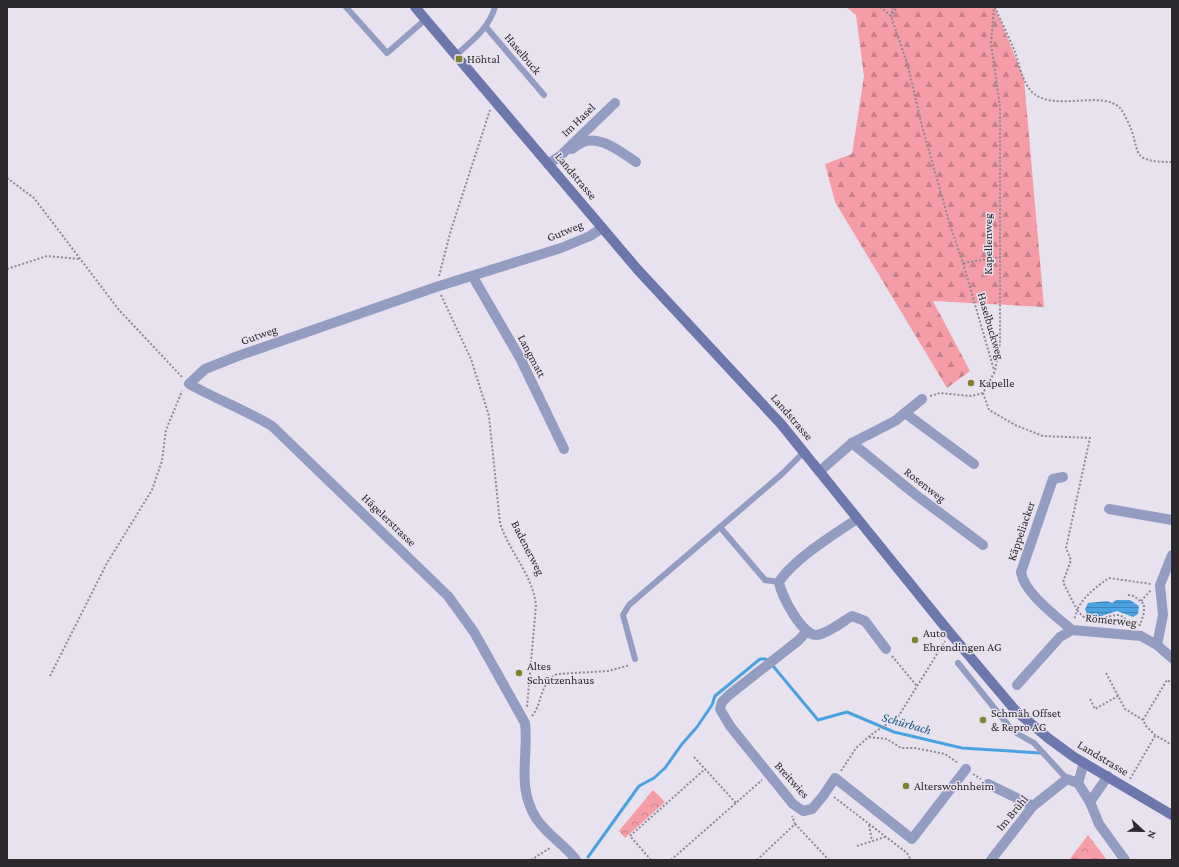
<svg xmlns="http://www.w3.org/2000/svg" width="1179" height="867" viewBox="0 0 1179 867" font-family="'Crimson Pro',serif">
  <style>
    .forest { fill: url(#forest-firs) }
    .park { fill: url(#park-crowns) }
    .water { fill: url(#water-rules) }
    .lines { fill: none; stroke-linecap: round; stroke-linejoin: round }
    .stream { stroke: #4aa3e0; stroke-width: 3 }
    .path { stroke: #8d8992; stroke-width: 2; stroke-dasharray: 2 2; stroke-linecap: butt }
    .lane { stroke: #939cc1; stroke-width: 6 }
    .street { stroke: #939cc1; stroke-width: 10 }
    .secondary { stroke: #6c77ad; stroke-width: 10 }
    .poi-dot { fill: #7f832d; stroke: #e8e2ef; stroke-width: 1.5 }
    .labels { text-anchor: middle; stroke-width: 3; stroke-linejoin: round; paint-order: stroke }
    .street-label { font-size: 12px; fill: #2c292e; stroke: #e8e2ef }
    .poi-label { font-size: 12px; fill: #2c292e; stroke: #e8e2ef; text-anchor: start }
    .water-label { font-size: 13px; font-style: italic; fill: #185982; stroke: #e8e2ef }
  </style>
  <defs>
    <pattern id="forest-firs" width="22" height="20" patternUnits="userSpaceOnUse"><rect width="22" height="20" fill="#f59da6"/><path d="M5 1l3.5 6h-7zM16 11l3.5 6h-7z" fill="#c78088"/></pattern>
    <pattern id="park-crowns" width="20" height="18" patternUnits="userSpaceOnUse"><rect width="20" height="18" fill="#f59da6"/><path d="M2 6a3 3 0 1 1 6 0M12 15a3 3 0 1 1 6 0" fill="none" stroke="#c78088"/></pattern>
    <pattern id="water-rules" width="6" height="5" patternUnits="userSpaceOnUse"><rect width="6" height="5" fill="#4aa3e0"/><path d="M0 2.5h6" fill="none" stroke="#3e85b6"/></pattern>
  </defs>
  <rect width="100%" height="100%" fill="#e8e2ef"/>
  <polygon class="forest" points="846,7 995,7 1024,79 1044,307 933,301 970,371 947,388 835,202 825,164 852,154 864,76 856,15"/>
  <g class="park">
    <polygon points="653,790 665,802 625,838 619,831"/>
    <polygon points="1088,835 1107,860 1069,860"/>
  </g>
  <polygon class="water" points="1116,600 1130,600 1139,606 1138,614 1133,617 1117,611 1098,617 1088,616 1085,609 1088,603 1107,601 1112,603"/>
  <g class="lines">
    <g class="stream">
      <polyline points="773,666 818,720 847,712 894,732 962,748 1040,753"/>
      <polyline points="588,857 639,786 654,778 665,768 682,744 697,727 712,705 715,696 760,659 766,659"/>
    </g>
    <g class="path">
      <polyline points="880,7 891,16 908,66 922,126 950,225 963,263 1001,257"/>
      <polyline points="893,7 891,16 897,7"/>
      <path d="M 995,7 C 1001,22 1009,37 1015,52 C 1019,64 1022,80 1031,91 C 1052,114 1103,88 1121,109 C 1123,112 1125,116 1127,120 C 1143,151 1126,162 1172,162"/>
      <polyline points="7,178 34,198 119,310 183,378"/>
      <polyline points="963,263 994,370"/>
      <polyline points="7,269 47,256 79,259"/>
      <polyline points="439,276 451,230 490,110"/>
      <path d="M 441,295 L 471,359 L 489,416 L 500,523 C 510,554 532,573 536,605 L 527,707"/>
      <polyline points="983,393 989,410 1015,425 1043,436 1090,438 1066,548 1071,560 1063,582 1077,610 1074,620"/>
      <polyline points="930,396 940,393 971,396 983,393 995,371 1000,344 1000,107 991,43 994,7"/>
      <path d="M 1128,595 L 1134,596 L 1144,604 L 1144,613 L 1140,625 L 1127,620 L 1120,615 C 1100,615 1093,630 1077,610 C 1084,596 1096,587 1109,578 L 1151,584"/>
      <polyline points="1141,601 1151,590"/>
      <polyline points="892,656 917,686"/>
      <polyline points="1106,673 1125,709 1143,720 1146,726 1155,735 1172,745"/>
      <polyline points="50,676 107,563 152,490 162,461 166,430 182,391"/>
      <polyline points="1090,699 1095,709 1118,696"/>
      <path d="M 532,716 C 543,703 539,683 557,674 L 608,671 L 630,665"/>
      <polyline points="1143,720 1167,680 1172,683"/>
      <polyline points="869,737 887,739 901,748 915,748 945,754 958,763"/>
      <polyline points="694,757 736,803"/>
      <polyline points="841,771 856,748 872,734 898,717 945,641"/>
      <polyline points="973,774 981,779"/>
      <polyline points="1130,779 1155,736"/>
      <polyline points="834,797 907,853 911,860"/>
      <polyline points="795,824 829,860"/>
      <polyline points="869,825 872,841"/>
      <polyline points="857,846 885,837"/>
      <polyline points="531,860 550,848"/>
      <polyline points="651,860 630,836 705,769"/>
      <polyline points="671,860 762,780"/>
      <polyline points="757,860 795,824 792,816"/>
    </g>
    <g class="lane">
      <polyline points="346,7 387,53 426,19"/>
      <polyline points="486,27 544,95"/>
      <path d="M 456,55 C 472,41 489,28 495,7"/>
      <polyline points="720,527 765,580 779,582"/>
      <polyline points="635,659 623,615 629,605 782,474 805,451"/>
      <polyline points="958,663 1008,725 1018,734 1034,743 1067,779"/>
    </g>
    <g class="street">
      <path d="M 572,149 C 576,146 581,142 586,141 C 603,137 622,153 636,162"/>
      <polyline points="548,164 560,156 615,103"/>
      <polyline points="473,277 520,358 564,449"/>
      <polyline points="905,413 974,464"/>
      <polyline points="852,443 916,495 983,545"/>
      <polyline points="820,471 852,443 895,421 922,399"/>
      <path d="M 1063,477 L 1053,479 L 1021,572 C 1024,593 1056,616 1072,630"/>
      <polyline points="1109,509 1172,520"/>
      <path d="M 857,519 C 834,534 793,560 779,582 C 781,595 802,636 817,635 C 829,633 842,622 852,616 L 865,621 L 886,649"/>
      <polyline points="806,632 799,640 729,695 722,702 720,709 730,726 793,804 803,811 812,809 823,796 835,778 912,839 966,769"/>
      <polyline points="1157,645 1163,615 1160,585 1172,555"/>
      <polyline points="1017,685 1060,637 1072,630 1141,636 1157,645 1172,658"/>
      <polyline points="1084,763 1078,783 1090,802 1099,824 1125,860"/>
      <polyline points="988,784 1033,806"/>
      <polyline points="1090,802 1108,776"/>
      <path d="M 576,860 C 565,845 547,835 536,818 C 516,786 529,756 525,723 L 474,632 L 448,596 L 272,426 C 245,410 216,399 189,384 L 205,369 L 238,356 L 436,287 L 561,248 L 590,236 L 602,228"/>
      <polyline points="991,860 1033,806 1067,779 1078,783"/>
    </g>
    <polyline class="secondary" points="415,7 638,270 781,424 950,633 1015,710 1048,738 1074,757 1172,815"/>
  </g>
  <g class="poi-dot">
    <rect x="455" y="55" width="8" height="8" rx="2"/>
    <circle cx="971" cy="383" r="4"/>
    <circle cx="915" cy="640" r="4"/>
    <circle cx="519" cy="673" r="4"/>
    <circle cx="983" cy="720" r="4"/>
    <circle cx="906" cy="786" r="4"/>
  </g>
  <g class="labels">
    <g class="street-label">
      <text transform="translate(523 54) rotate(50)" y="4">Haselbuck</text>
      <text transform="translate(578 120) rotate(-44)" y="4">Im Hasel</text>
      <text transform="translate(576 176) rotate(50)" y="4">Landstrasse</text>
      <text transform="translate(565 231) rotate(-22)" y="4">Gutweg</text>
      <text transform="translate(988 244) rotate(-90)" y="4">Kapellenweg</text>
      <text transform="translate(991 326) rotate(74)" y="4">Haselbuckweg</text>
      <text transform="translate(259 335) rotate(-19)" y="4">Gutweg</text>
      <text transform="translate(532 356) rotate(62)" y="4">Langmatt</text>
      <text transform="translate(792 417) rotate(49)" y="4">Landstrasse</text>
      <text transform="translate(925 485) rotate(38)" y="4">Rosenweg</text>
      <text transform="translate(389 520) rotate(44)" y="4">Hägelerstrasse</text>
      <text transform="translate(1021 531) rotate(-71)" y="4">Käppeliacker</text>
      <text transform="translate(528 548) rotate(63)" y="4">Badenerweg</text>
      <text transform="translate(1111 620) rotate(6)" y="4">Römerweg</text>
      <text transform="translate(1103 758) rotate(31)" y="4">Landstrasse</text>
      <text transform="translate(792 780) rotate(48)" y="4">Breitwies</text>
      <text transform="translate(1012 813) rotate(-50)" y="4">Im Brühl</text>
    </g>
    <g class="poi-label">
      <text x="467" y="63">Höhtal</text>
      <text x="979" y="387">Kapelle</text>
      <text x="923" y="637">Auto<tspan x="923" dy="14">Ehrendingen AG</tspan></text>
      <text x="527" y="670">Altes<tspan x="527" dy="14">Schützenhaus</tspan></text>
      <text x="991" y="717">Schmäh Offset<tspan x="991" dy="14">&amp; Repro AG</tspan></text>
      <text x="914" y="790">Alterswohnheim</text>
    </g>
    <g class="water-label">
      <text transform="translate(907 723) rotate(16)" y="5">Schürbach</text>
    </g>
  </g>
  <rect width="1179" height="867" fill="none" stroke="#2c292e" stroke-width="16"/>
  <g transform="translate(1143 831) rotate(112)" stroke="#e8e2ef" stroke-width="3" paint-order="stroke">
  <path d="M0-3L7 15L0 10L-7 15Z" fill="#2c292e"/>
  <text y="-6" font-size="11" font-weight="bold" text-anchor="middle" fill="#2c292e">N</text>
  </g>
</svg>
